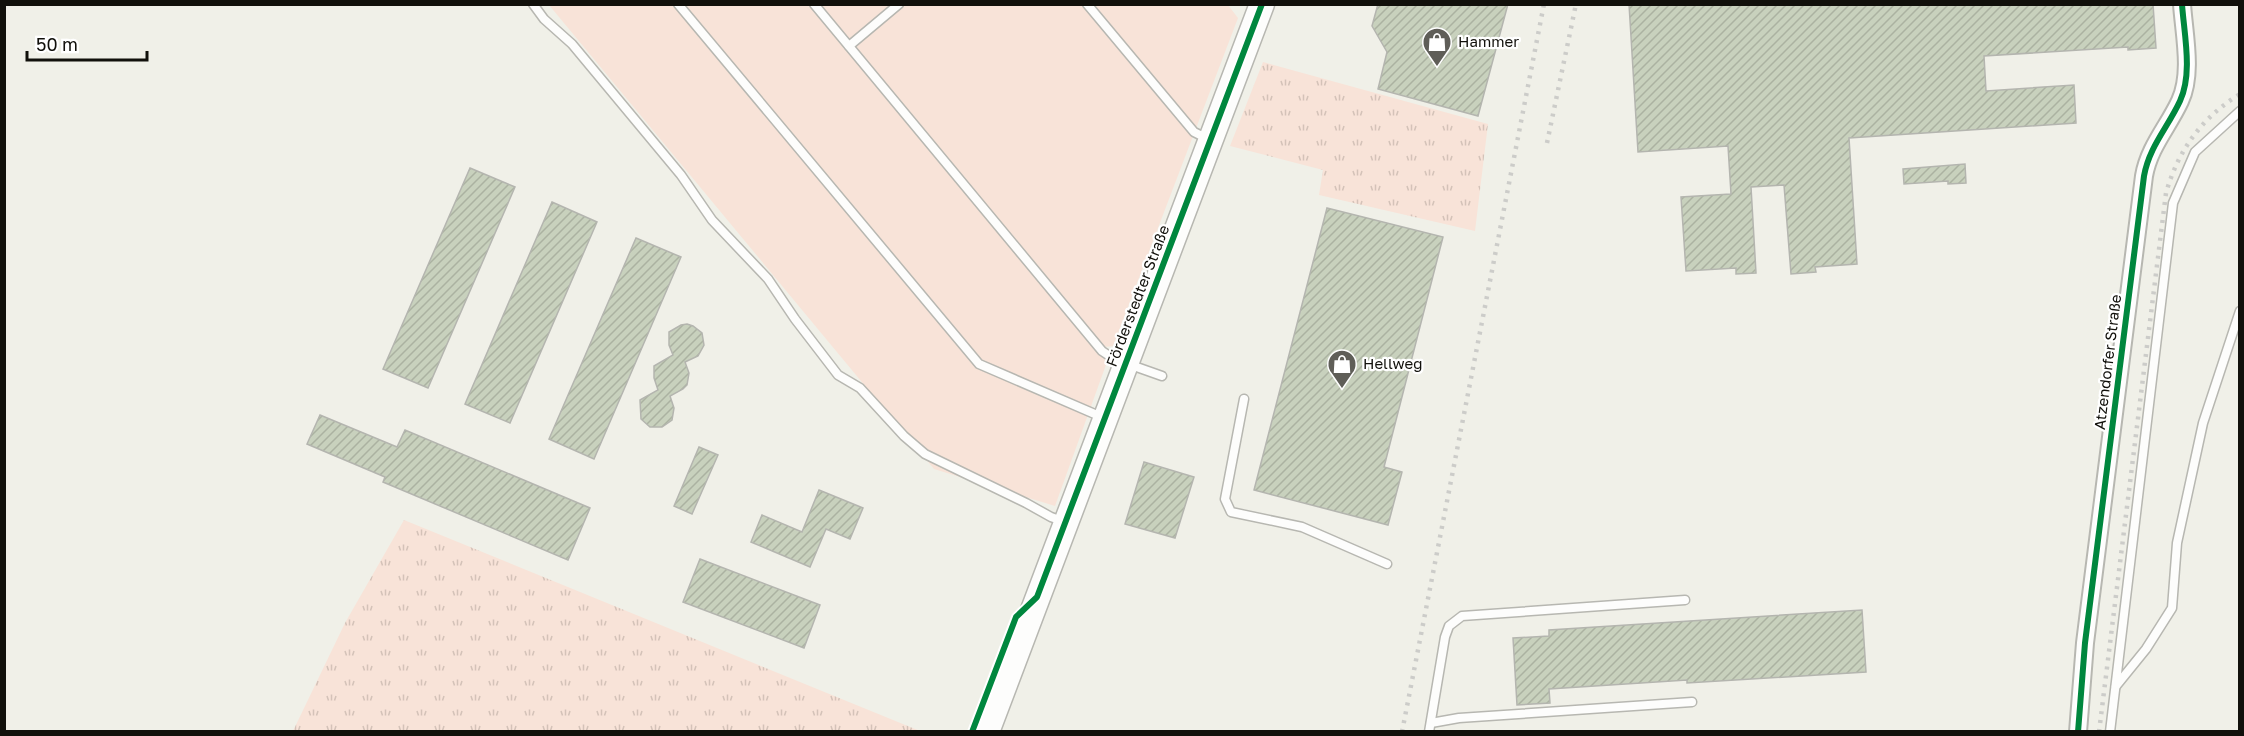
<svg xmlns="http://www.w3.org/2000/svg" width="2244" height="736" viewBox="0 0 2244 736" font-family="'Golos Text',sans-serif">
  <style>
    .grass { fill: url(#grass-tufts) }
    .garden { fill: #f8e3d8 }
    .building { fill: url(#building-hatch); stroke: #b4b5af; stroke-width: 1.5 }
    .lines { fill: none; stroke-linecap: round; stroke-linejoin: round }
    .service-casing { stroke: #b7b7b1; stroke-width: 11 }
    .minor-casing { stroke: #b7b7b1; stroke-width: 20 }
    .secondary-casing { stroke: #b7b7b1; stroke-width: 27 }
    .service { stroke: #fdfdfc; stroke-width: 8 }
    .minor { stroke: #fdfdfc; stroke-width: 16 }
    .secondary { stroke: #fdfdfc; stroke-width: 24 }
    .rail { stroke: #ccccc9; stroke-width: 4.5; stroke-dasharray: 3 6; stroke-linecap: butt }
    .cycleway-casing { stroke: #fff; stroke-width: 10 }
    .cycleway { stroke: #00873e; stroke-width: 6 }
    .labels { text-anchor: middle; stroke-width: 4.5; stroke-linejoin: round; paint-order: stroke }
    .poi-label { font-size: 15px; fill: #11100b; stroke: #fff; text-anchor: start }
    .street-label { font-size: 15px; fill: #11100b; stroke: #fff }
  </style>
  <defs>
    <pattern id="grass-tufts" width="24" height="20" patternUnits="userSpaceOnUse" patternTransform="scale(1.5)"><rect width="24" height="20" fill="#f8e3d8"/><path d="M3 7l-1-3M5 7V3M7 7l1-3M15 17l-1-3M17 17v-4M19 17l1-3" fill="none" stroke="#d4c2b8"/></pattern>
    <pattern id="building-hatch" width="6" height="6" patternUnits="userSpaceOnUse" patternTransform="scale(1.5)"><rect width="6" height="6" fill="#c8d1bd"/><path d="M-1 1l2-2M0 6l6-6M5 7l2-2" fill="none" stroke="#abb2a1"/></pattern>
  </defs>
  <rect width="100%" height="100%" fill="#f0f0e8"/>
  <g class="grass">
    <polygon points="1263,62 1488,124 1475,231 1319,195 1323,170 1230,146"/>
    <polygon points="404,520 920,731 293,731 345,623"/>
  </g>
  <polygon class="garden" points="549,5 1228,5 1238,18 1113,346 1103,347 1101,355 1107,362 1055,506 934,469"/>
  <g class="building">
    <polygon points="1378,4 1508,4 1478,116 1378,89 1387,52 1372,26"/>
    <polygon points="1629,4 2153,4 2156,48 2128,50 2128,47 1984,56 1986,91 2074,85 2076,123 1849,138 1857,264 1815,267 1816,272 1791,274 1784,185 1751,187 1756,273 1736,274 1736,268 1686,271 1681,197 1731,194 1728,146 1638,152"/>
    <polygon points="1965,164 1966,183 1948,184 1948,181 1904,184 1903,169"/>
    <polygon points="470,168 515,187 428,388 383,369"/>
    <polygon points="552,202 597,222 510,423 465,404"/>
    <polygon points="1327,208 1443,237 1384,467 1402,472 1388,525 1254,490"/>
    <polygon points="636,238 681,257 594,459 549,439"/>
    <polygon points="687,324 693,326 702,333 704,345 698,356 685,362 689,373 687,385 683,389 670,396 674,408 672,420 662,427 650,427 641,419 640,400 658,390 654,378 654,366 673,355 669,345 669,332 681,325"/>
    <polygon points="320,415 397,447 405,430 590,508 568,560 383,482 385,477 307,444"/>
    <polygon points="699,447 718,455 692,514 674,506"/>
    <polygon points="1144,462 1194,477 1175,538 1125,524"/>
    <polygon points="819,490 863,508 850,539 826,529 810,567 751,542 762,515 802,532"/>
    <polygon points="700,559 820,605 804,648 683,602"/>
    <polygon points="1862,610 1866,672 1687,683 1687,680 1549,689 1550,703 1517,705 1513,638 1549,636 1549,630"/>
  </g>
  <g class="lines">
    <g class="service-casing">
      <g id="service">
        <polyline points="533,4 544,19 572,44 681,175 712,220 768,279 795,319 838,375 860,388 904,436 925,454 1026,503 1051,517 1065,522"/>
        <polyline points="678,4 979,364 1104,418"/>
        <polyline points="814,4 1102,351 1114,359 1162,376"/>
        <polyline points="1087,4 1194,132 1210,140"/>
        <polyline points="849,46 899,4"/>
        <polyline points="1244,399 1225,499 1231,512 1302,527 1387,564"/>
        <polyline points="2116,686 2146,649 2172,608 2177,543 2203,423 2240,311"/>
        <polyline points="1431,723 1459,718 1692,702"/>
        <polyline points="1429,732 1445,637 1449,626 1462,616 1685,600"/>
        <polyline points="2110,732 2173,203 2195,152 2240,111"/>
      </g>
    </g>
    <g class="minor-casing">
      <path id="minor" d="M 2078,732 L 2085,643 L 2144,176 C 2149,147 2168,127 2180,101 C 2193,73 2184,34 2182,4"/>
    </g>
    <g class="secondary-casing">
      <polyline id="secondary" points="987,732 1262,4"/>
    </g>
    <use href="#service" class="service"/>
    <use href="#minor" class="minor"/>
    <use href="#secondary" class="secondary"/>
    <g class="rail">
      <polyline points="1547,143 1576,4"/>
      <polyline points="1402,732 1544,4"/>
      <path d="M 2099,732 L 2166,193 C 2178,151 2201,118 2240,94"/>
    </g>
    <g class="cycleway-casing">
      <g id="cycleway">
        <polyline points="972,732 1016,617 1037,597 1262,4"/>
        <path d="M 2078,732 L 2085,643 L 2144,176 C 2149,147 2168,127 2180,101 C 2193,73 2184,34 2182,4"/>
      </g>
    </g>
    <use href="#cycleway" class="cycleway"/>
  </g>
  <defs>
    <g id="shop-pin" transform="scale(1.5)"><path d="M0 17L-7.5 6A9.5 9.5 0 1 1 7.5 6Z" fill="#5f5e58" stroke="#fff"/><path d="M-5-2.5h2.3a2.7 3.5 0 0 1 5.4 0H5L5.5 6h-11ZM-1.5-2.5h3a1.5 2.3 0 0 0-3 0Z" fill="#fff"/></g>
  </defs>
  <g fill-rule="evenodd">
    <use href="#shop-pin" x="1437" y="42"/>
    <use href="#shop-pin" x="1342" y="364"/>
  </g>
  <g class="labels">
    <g class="poi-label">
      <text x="1458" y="47">Hammer</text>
      <text x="1363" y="369">Hellweg</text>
    </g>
    <g class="street-label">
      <text transform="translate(1138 296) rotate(-69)" y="5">Förderstedter Straße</text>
      <text transform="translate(2108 362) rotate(-83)" y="5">Atzendorfer Straße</text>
    </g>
  </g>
  <rect width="2244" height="736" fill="none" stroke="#11100b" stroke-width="12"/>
  <path d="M27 51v9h120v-9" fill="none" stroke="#11100b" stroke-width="3"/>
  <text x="36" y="51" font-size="18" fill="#11100b" stroke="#ffffff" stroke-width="4.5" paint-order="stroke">50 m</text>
</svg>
